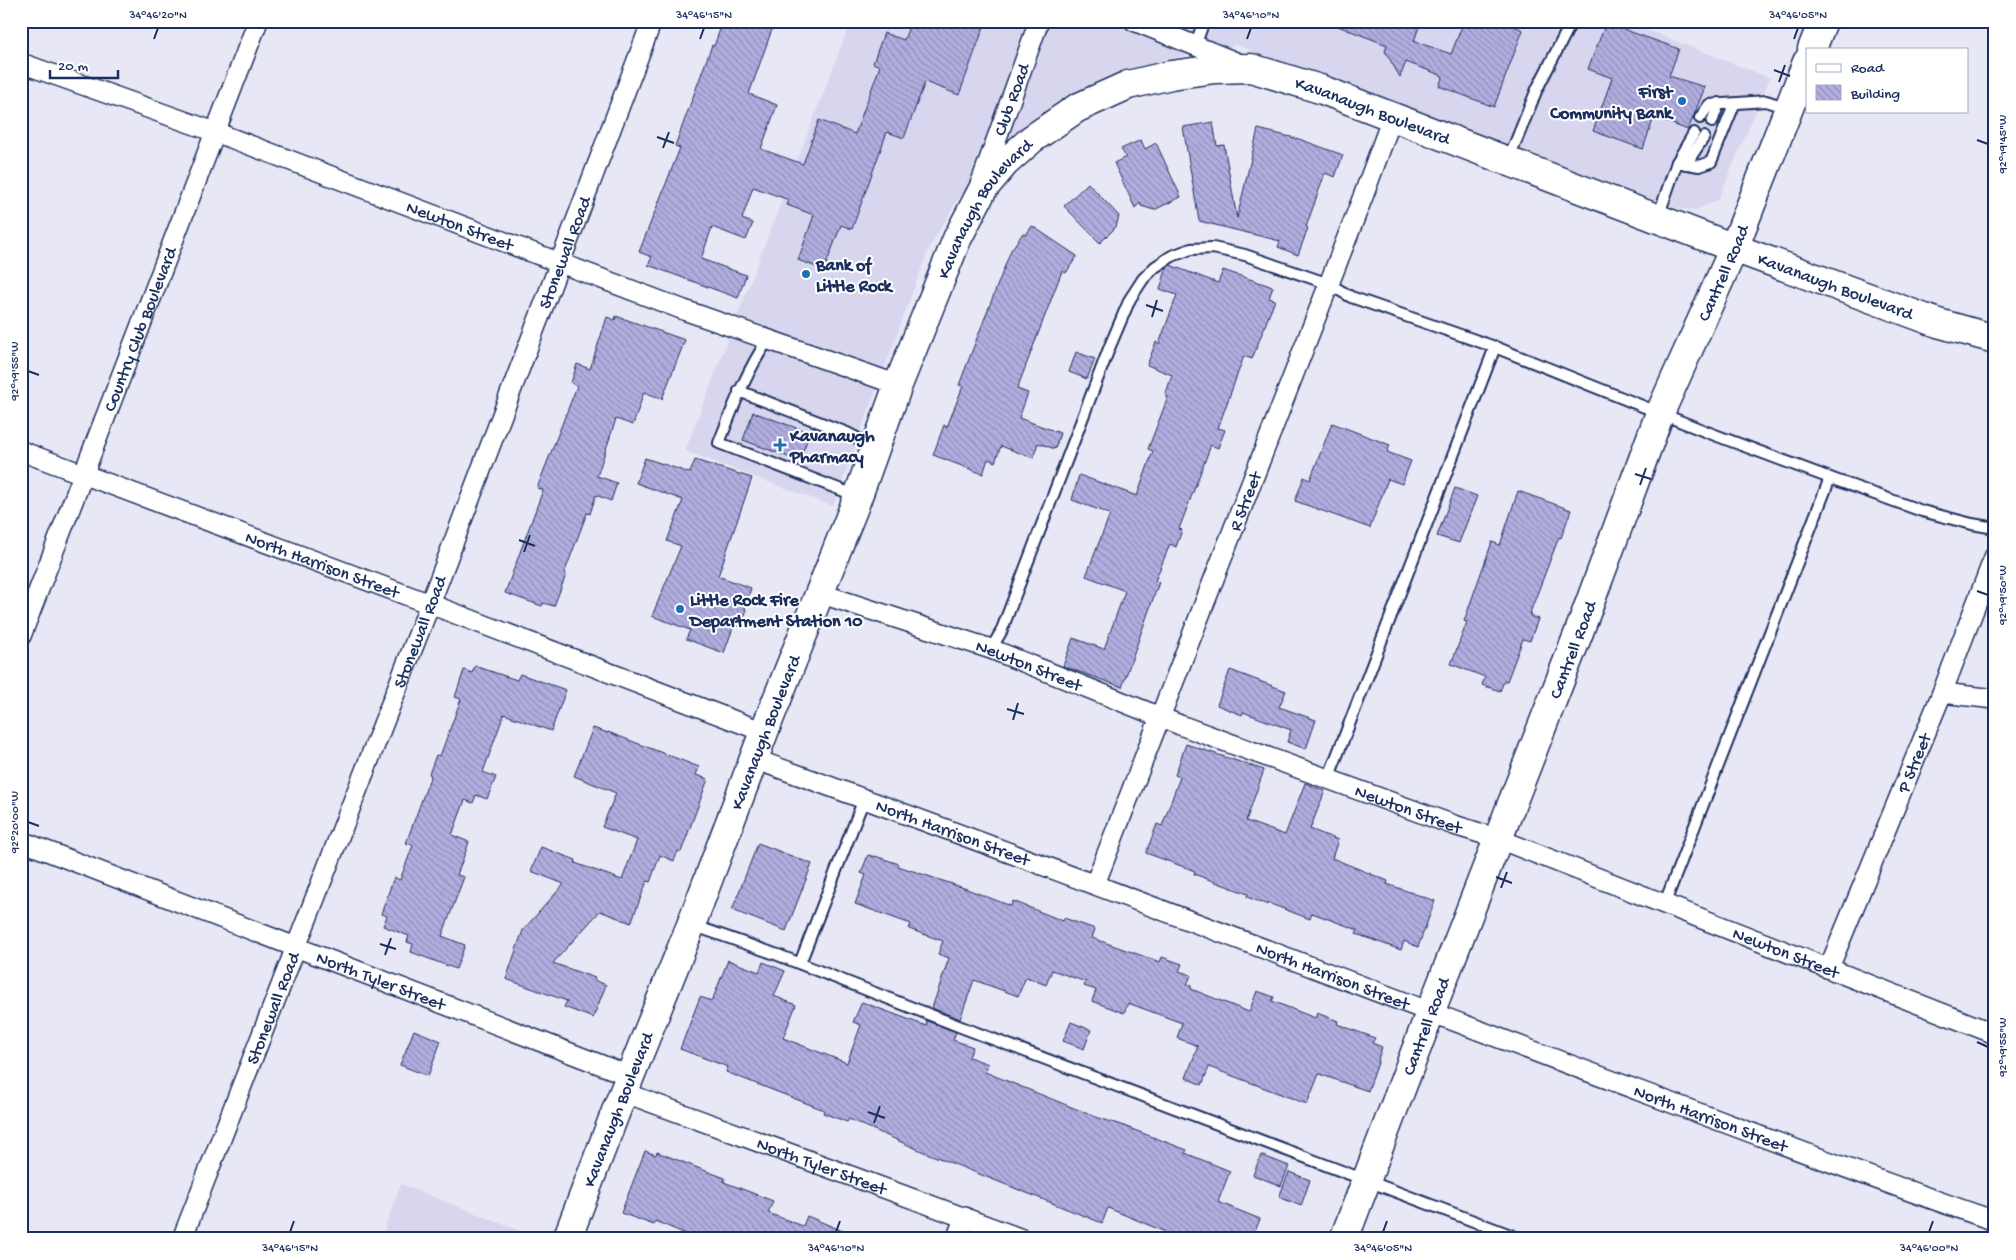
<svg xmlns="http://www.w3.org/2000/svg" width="2016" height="1260" viewBox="0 0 2016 1260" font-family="'Gochi Hand',sans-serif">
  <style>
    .built { fill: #d8d6ee }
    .building { fill: url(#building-back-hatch); stroke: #1b2f5e }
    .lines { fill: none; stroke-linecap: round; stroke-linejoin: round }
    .lane-casing { stroke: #1b2f5e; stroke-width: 14 }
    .street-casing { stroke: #1b2f5e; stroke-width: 22 }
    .secondary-casing { stroke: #1b2f5e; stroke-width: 31 }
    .primary-casing { stroke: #1b2f5e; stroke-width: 31 }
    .lane { stroke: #fff; stroke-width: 10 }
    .street { stroke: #fff; stroke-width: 19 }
    .secondary { stroke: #fff; stroke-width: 28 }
    .primary { stroke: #fff; stroke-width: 28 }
    .ticks { fill: none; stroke: #1b2f5e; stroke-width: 2 }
    .poi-dot { fill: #1f6fb2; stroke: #fff; stroke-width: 2 }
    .labels { text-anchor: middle; stroke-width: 4; stroke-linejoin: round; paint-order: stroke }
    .poi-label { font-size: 18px; font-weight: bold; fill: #1b2f5e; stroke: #fff; text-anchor: start }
    .street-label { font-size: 18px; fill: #1b2f5e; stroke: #fff }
    .neatline { fill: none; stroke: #1b2f5e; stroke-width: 2 }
    .ticks-label { font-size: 12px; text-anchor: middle; fill: #1b2f5e }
  </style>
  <defs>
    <pattern id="building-back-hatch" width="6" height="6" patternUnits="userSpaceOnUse" patternTransform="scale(1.25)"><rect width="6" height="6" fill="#b1aedf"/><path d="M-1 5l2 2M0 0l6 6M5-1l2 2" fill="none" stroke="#8f8eb8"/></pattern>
  </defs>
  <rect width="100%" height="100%" fill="#e8e7f5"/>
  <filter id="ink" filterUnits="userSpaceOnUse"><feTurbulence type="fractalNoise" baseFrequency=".02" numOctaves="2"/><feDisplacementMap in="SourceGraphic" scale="10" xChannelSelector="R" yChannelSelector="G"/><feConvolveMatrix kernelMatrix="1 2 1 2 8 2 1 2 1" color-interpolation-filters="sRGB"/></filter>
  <g filter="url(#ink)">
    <g class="built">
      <polygon points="851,21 1625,21 1770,78 1718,200 1695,210 1679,209 1615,186 1236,45 1126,69 1070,96 1020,131 958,199 929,248 833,506 685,451"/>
      <polygon points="401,1184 541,1239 381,1239"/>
    </g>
    <g class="building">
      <polygon points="723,21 775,21 749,94 777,105 761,149 803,164 819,120 855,134 880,66 873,63 884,33 904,40 911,21 986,21 959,95 925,82 904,138 887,132 852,229 841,225 824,270 798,260 814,215 787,205 789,200 753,187 742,219 753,223 746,240 712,227 701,259 746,275 738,298 648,265 652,257 639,252 680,148 675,146 712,45 714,46"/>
      <polygon points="1330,21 1421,21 1414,41 1451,54 1464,21 1502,21 1523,30 1494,107 1439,86 1443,76 1406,62 1400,77 1385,51 1387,45 1330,23"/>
      <polygon points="1606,23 1679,49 1669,76 1705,87 1688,130 1654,117 1643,149 1593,131 1612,78 1588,69"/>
      <polygon points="1213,122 1217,146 1224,145 1237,218 1258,129 1299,139 1343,155 1335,177 1325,173 1306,227 1308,228 1298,255 1278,247 1280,241 1199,221 1183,127"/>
      <polygon points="1141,140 1145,149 1156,143 1181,197 1154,210 1141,206 1140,203 1135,208 1114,163 1126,157 1121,149"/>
      <polygon points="1088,183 1119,216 1116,227 1100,243 1064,206"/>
      <polygon points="1032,226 1077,256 1066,273 1062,271 1017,389 1028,393 1019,418 1060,433 1055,449 1038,443 1033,458 1001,446 995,462 988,459 983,474 933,455 944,425 947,427 963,386 959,385 1011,250 1023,233 1026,235"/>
      <polygon points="1170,265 1218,283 1223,270 1273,287 1269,298 1275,300 1252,359 1244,356 1218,428 1225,430 1218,448 1211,445 1179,529 1182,530 1176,547 1170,544 1155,581 1159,582 1122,687 1063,666 1073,638 1104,649 1125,591 1086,576 1110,514 1072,500 1079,475 1137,496 1153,451 1148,449 1168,397 1165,396 1172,375 1147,365 1156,342 1159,344 1177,295 1160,289 1167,267"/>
      <polygon points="616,316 685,340 662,399 644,392 633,425 616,419 597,476 617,483 611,501 596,495 590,514 587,513 564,574 566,575 554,606 543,603 542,606 505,593 543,490 537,488 577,386 571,383 577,364 590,369 607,317 615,320"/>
      <polygon points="1076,352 1095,359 1087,379 1069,372"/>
      <polygon points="753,412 810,433 799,461 743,440"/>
      <polygon points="1332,423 1390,445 1387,452 1411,461 1402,484 1388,479 1370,528 1295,501 1304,477 1310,480"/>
      <polygon points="645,458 690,473 695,460 752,478 718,576 751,588 745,606 746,612 741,627 734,625 724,653 686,639 690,630 652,616 681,546 667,541 683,500 636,483"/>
      <polygon points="1455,488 1477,496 1459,543 1437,536"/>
      <polygon points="1518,491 1571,510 1561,538 1559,537 1531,610 1530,616 1538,619 1530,641 1523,639 1507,681 1504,681 1500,691 1482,685 1485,677 1451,664 1467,622 1464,621 1492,542 1500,545"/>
      <polygon points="475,666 517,680 520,674 566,690 551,731 504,714 483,772 496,777 487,799 476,795 473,803 465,800 452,835 469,842 457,875 464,877 442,936 465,945 456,969 411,952 413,944 407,942 409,936 383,926 387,916 381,914 394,877 400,880 413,845 406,843 431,775 429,774 436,755 440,756 461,699 455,697 464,670 472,673"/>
      <polygon points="1230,670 1286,691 1279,707 1316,720 1306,749 1287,742 1291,730 1243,712 1242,715 1217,705"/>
      <polygon points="593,728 608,733 608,732 699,767 696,775 708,779 681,852 678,851 674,861 660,855 650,882 647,881 631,923 600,911 553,963 595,978 594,980 606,985 593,1018 564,1007 567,1001 506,979 523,930 564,884 531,871 541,847 576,860 575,863 622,880 637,840 602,827 616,793 574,776"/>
      <polygon points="1186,744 1264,770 1246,821 1285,835 1305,783 1325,791 1310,829 1338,840 1332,858 1388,881 1387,884 1435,901 1418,947 1404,941 1401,950 1356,934 1358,930 1312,913 1310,919 1268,903 1268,905 1247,897 1248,894 1194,874 1195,871 1146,853 1157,824 1162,826 1180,777 1175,775"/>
      <polygon points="758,843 812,864 786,931 732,910"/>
      <polygon points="868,855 875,857 875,856 899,864 898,866 964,888 1011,906 1013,901 1063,921 1064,918 1095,929 1092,938 1160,962 1162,957 1182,964 1179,971 1191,975 1187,985 1191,986 1191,989 1249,1012 1257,991 1274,997 1272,1001 1315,1018 1317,1013 1338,1021 1337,1024 1375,1038 1372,1043 1382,1047 1378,1059 1379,1060 1368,1091 1319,1074 1307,1104 1209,1067 1202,1085 1186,1078 1198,1046 1177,1038 1182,1023 1128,1003 1124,1013 1092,1001 1096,990 1084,986 1086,982 1052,970 1046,985 1026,977 1018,996 974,980 960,1019 932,1008 949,958 938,954 943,941 909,929 911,924 855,904 866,875 861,873"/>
      <polygon points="728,960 759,972 763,962 785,971 774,996 796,1005 783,1038 847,1063 861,1025 853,1022 862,1002 926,1026 927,1021 956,1032 953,1040 973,1047 969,1057 988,1064 985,1072 1096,1117 1121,1125 1187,1150 1185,1153 1230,1171 1218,1202 1260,1219 1252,1239 1182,1239 1108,1208 1102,1223 924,1152 849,1119 847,1122 823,1113 824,1110 726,1072 728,1067 680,1049 700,997 712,1001"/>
      <polygon points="1071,1022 1091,1030 1084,1049 1063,1041"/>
      <polygon points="414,1030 441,1041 428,1076 400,1065"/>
      <polygon points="645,1151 656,1155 657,1152 698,1168 725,1178 724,1182 773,1201 768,1213 803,1226 807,1216 862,1239 698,1239 655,1221 654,1225 621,1213"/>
      <polygon points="1261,1155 1289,1166 1281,1186 1253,1175"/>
      <polygon points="1289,1172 1310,1180 1301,1206 1279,1197"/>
    </g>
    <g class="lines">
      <g class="lane-casing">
        <g id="lane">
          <polyline points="1195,46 1204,21"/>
          <polyline points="1700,118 1709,105 1766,101 1788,108"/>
          <polyline points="1712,122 1719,103"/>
          <polyline points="1508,161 1537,89 1572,21"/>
          <polyline points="1677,162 1699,166 1711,162 1734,105"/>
          <polyline points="1686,164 1704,137"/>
          <polyline points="1658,217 1677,162 1694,133"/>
          <path d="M 769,338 C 746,372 734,405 719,443 L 857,496"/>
          <polyline points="739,391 847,433 874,447"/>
          <polyline points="991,649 1001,632 1110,346 1130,299 1143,279 1155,267 1172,256 1191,249 1213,248 1245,255 1329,284 1351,297 1495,347 1707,432 1830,478 1922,511 1972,524 1995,528"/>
          <polyline points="1328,779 1495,347"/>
          <polyline points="1664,905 1830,478"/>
          <polyline points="692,925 778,955 961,1027 1521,1239"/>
          <polyline points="800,963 864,799"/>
        </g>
      </g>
      <g class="street-casing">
        <g id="street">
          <polyline points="1134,21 1243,65"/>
          <path id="s1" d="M 21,63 L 215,132 L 684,310 L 898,385"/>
          <path id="s2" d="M 980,185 L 1039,21"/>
          <path id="s3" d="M 21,451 L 430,604 L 764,732"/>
          <path id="s4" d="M 819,593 L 991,649 L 1180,725 L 1454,825 L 1499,839 L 1995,1034"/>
          <path id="s5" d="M 21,636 L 258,21"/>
          <polyline points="1942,693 1995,699"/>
          <path id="s6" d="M 754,759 C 1053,866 1348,982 1645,1093 C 1761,1136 1877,1181 1995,1221"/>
          <path id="s7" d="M 21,841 L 630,1076"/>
          <path id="s8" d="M 1095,884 L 1364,194 L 1392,118"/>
          <path id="s9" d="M 1829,968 L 1942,693 L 1995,555"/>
          <path id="s10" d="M 623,1092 L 1022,1239"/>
          <path id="s11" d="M 182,1239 L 430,604 L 652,21"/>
          <polyline points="956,1239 965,1217"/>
        </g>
      </g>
      <g class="secondary-casing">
        <g id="secondary">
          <path id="s12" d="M 567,1239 L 616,1111 L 691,925 L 764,732 L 854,507 L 898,385 L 957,239 L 983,189 L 1005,163 L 1032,139 L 1077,108 L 1128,85 L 1171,75 L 1215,69 L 1251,68 L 1320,89 L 1734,248 L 1938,323 L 1995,339"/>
        </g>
      </g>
      <g class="primary-casing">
        <g id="primary">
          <polyline points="1812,49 1823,21"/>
          <path id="s13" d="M 1344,1239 L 1430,1013 L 1579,632 L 1660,413 L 1734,248 L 1807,62"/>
        </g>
      </g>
      <use href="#lane" class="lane"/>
      <use href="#street" class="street"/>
      <use href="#secondary" class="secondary"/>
      <use href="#primary" class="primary"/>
    </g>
  </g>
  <path class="ticks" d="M 154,39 L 158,28M 700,39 L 704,28M 1247,39 L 1251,28M 1794,39 L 1798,28M 1774,70 L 1790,76M 1779,82 L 1785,65M 657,137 L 674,143M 1977,140 L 1988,144M 663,148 L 669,132M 1146,305 L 1163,311M 1152,317 L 1157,300M 28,371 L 39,375M 1635,474 L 1651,479M 1640,485 L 1646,468M 519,540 L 535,546M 524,552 L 530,535M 1977,591 L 1988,595M 1007,709 L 1024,714M 1013,720 L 1018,703M 28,822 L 39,826M 1496,877 L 1512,883M 1501,888 L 1507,872M 380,944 L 396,949M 385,955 L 391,938M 1977,1042 L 1988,1047M 868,1112 L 885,1118M 874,1123 L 880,1106M 290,1232 L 294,1221M 836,1232 L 840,1221M 1383,1232 L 1387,1221M 1929,1232 L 1933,1221"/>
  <g class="poi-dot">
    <circle cx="1682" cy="101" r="5"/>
    <circle cx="806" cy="274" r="5"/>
    <path d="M777.5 437.5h5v5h5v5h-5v5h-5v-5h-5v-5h5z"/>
    <circle cx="680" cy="609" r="5"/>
  </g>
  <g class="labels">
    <g class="poi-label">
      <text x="1672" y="97" text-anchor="end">First<tspan x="1672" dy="21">Community Bank</tspan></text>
      <text x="816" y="270">Bank of<tspan x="816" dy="21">Little Rock</tspan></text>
      <text x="790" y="441">Kavanaugh<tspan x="790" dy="21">Pharmacy</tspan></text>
      <text x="690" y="605">Little Rock Fire<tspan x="690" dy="21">Department Station 10</tspan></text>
    </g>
    <g class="street-label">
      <text dy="6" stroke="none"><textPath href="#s2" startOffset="91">Club Road</textPath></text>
      <text dy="6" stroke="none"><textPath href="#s12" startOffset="1564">Kavanaugh Boulevard</textPath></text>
      <text dy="6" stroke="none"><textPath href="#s12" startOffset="1114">Kavanaugh Boulevard</textPath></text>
      <text dy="6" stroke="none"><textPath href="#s1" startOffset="468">Newton Street</textPath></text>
      <text dy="6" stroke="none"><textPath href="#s11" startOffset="1058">Stonewall Road</textPath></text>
      <text dy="6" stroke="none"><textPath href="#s13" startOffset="1038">Cantrell Road</textPath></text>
      <text dy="6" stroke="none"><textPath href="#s12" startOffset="2059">Kavanaugh Boulevard</textPath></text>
      <text dy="6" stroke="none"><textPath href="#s5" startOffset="329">Country Club Boulevard</textPath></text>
      <text dy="6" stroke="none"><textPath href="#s8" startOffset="411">R Street</textPath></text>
      <text dy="6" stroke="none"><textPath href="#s3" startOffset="322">North Harrison Street</textPath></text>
      <text dy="6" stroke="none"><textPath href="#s11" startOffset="652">Stonewall Road</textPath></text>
      <text dy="6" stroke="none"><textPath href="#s13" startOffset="632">Cantrell Road</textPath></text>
      <text dy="6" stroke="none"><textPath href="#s4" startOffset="222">Newton Street</textPath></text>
      <text dy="6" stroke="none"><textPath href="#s12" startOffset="544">Kavanaugh Boulevard</textPath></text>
      <text dy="6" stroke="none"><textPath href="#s9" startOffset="222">P Street</textPath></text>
      <text dy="6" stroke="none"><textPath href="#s4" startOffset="628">Newton Street</textPath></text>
      <text dy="6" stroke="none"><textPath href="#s6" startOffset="212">North Harrison Street</textPath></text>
      <text dy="6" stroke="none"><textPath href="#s4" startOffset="1032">Newton Street</textPath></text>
      <text dy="6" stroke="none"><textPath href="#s6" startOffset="618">North Harrison Street</textPath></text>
      <text dy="6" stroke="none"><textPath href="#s7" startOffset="386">North Tyler Street</textPath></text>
      <text dy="6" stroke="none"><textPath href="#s11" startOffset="248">Stonewall Road</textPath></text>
      <text dy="6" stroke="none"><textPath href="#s13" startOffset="228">Cantrell Road</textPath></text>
      <text dy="6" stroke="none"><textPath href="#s12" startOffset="139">Kavanaugh Boulevard</textPath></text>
      <text dy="6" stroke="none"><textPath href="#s6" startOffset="1022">North Harrison Street</textPath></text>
      <text dy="6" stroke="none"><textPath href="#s10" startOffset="212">North Tyler Street</textPath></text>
    </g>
  </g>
  <rect width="2016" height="1260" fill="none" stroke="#fff" stroke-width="55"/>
  <rect x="1806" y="48" width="162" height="65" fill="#ffffff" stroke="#a4acbf"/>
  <rect x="1816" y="64" width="25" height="8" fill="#ffffff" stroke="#a4acbf"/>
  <text x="1851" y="72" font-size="15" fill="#1b2f5e">Road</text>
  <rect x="1816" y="85" width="25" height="15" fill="url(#building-back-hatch)" stroke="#a4acbf"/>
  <text x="1851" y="98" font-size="15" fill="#1b2f5e">Building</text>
  <path d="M50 70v8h68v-8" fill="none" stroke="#1b2f5e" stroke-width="2.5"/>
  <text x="58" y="70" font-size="15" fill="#1b2f5e" stroke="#ffffff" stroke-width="4" paint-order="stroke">20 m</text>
  <rect x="28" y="28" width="1960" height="1204" class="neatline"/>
  <g class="ticks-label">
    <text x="158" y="18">34°46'20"N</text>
    <text x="704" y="18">34°46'15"N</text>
    <text x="1251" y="18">34°46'10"N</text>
    <text x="1798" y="18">34°46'05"N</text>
    <text transform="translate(2002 144) rotate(-90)" y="4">92°19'45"W</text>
    <text transform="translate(14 371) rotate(-90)" y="4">92°19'55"W</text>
    <text transform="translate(2002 595) rotate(-90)" y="4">92°19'50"W</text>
    <text transform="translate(14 822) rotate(-90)" y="4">92°20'00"W</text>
    <text transform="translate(2002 1047) rotate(-90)" y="4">92°19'55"W</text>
    <text x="290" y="1251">34°46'15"N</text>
    <text x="836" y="1251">34°46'10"N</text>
    <text x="1383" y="1251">34°46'05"N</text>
    <text x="1929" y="1251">34°46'00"N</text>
  </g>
</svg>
